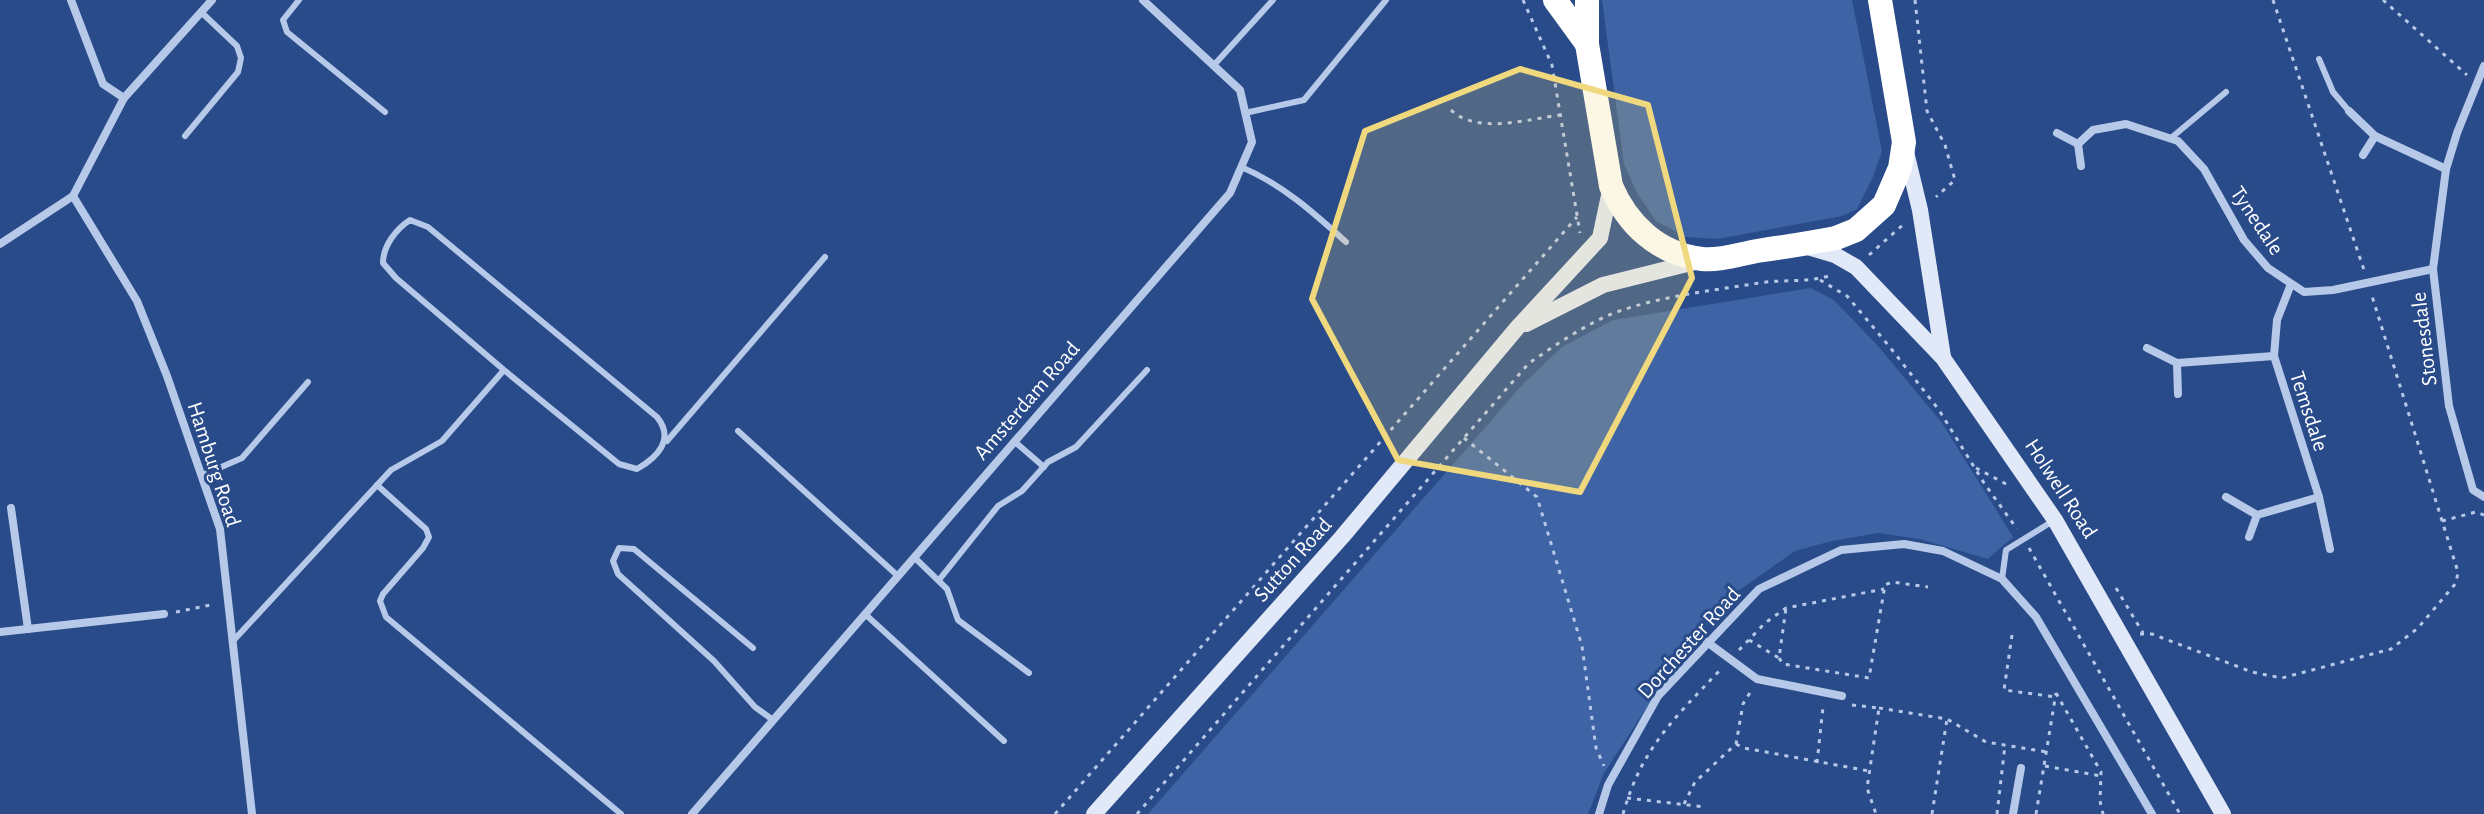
<svg xmlns="http://www.w3.org/2000/svg" width="2484" height="814" viewBox="0 0 2484 814" font-family="'Alegreya Sans',sans-serif">
  <style>
    .green { fill: #3e64a6 }
    .lines { fill: none; stroke-linecap: round; stroke-linejoin: round }
    .path { stroke: #b7c9e9; stroke-width: 3; stroke-dasharray: 4 6; stroke-linecap: butt }
    .lane { stroke: #b7c9e9; stroke-width: 6 }
    .street { stroke: #b7c9e9; stroke-width: 8 }
    .secondary { stroke: #e1e9f8; stroke-width: 16 }
    .highway { stroke: #fff; stroke-width: 24 }
    .marked { fill: #f0d87e; fill-opacity: 0.2; stroke: #f0d87e; stroke-width: 6; stroke-linejoin: round }
    .labels { text-anchor: middle; stroke-width: 6; stroke-linejoin: round; paint-order: stroke }
    .street-label { font-size: 22px; fill: #fff; stroke: #294b89 }
  </style>
  <rect width="100%" height="100%" fill="#294b89"/>
  <g class="green">
    <polygon points="1602,0 1852,0 1882,151 1873,177 1857,209 1842,216 1717,239 1686,237 1656,221 1637,193 1624,164"/>
    <polygon points="1811,288 1834,300 1878,346 1942,423 2013,537 1988,559 1920,539 1878,533 1832,541 1795,551 1738,591 1684,650 1604,773 1588,814 1148,814 1524,383 1562,347 1613,320"/>
  </g>
  <g class="lines">
    <g class="path">
      <polyline points="1523,0 1552,65 1580,233"/>
      <polyline points="1915,0 1927,111 1945,145 1955,180 1936,197"/>
      <polyline points="2273,0 2364,270"/>
      <polyline points="2383,0 2467,75"/>
      <path d="M 1451,110 C 1477,135 1528,119 1560,115"/>
      <polyline points="1869,255 1905,223"/>
      <polyline points="1820,280 1847,296 1889,346 1939,410 1984,483 2017,529"/>
      <polyline points="1464,438 1537,497 1582,646 1596,748 1604,766"/>
      <polyline points="1976,468 2008,485"/>
      <polyline points="2442,521 2476,512 2484,515"/>
      <polyline points="2029,548 2180,814"/>
      <polyline points="2116,588 2143,633"/>
      <polyline points="176,612 215,604"/>
      <polyline points="2140,634 2152,634 2252,672 2282,678 2391,649 2418,628 2456,583 2458,572 2372,296"/>
      <polyline points="2012,635 2004,690 2056,697"/>
      <polyline points="1749,640 1779,658 1786,608"/>
      <polyline points="1739,650 1765,623 1786,608 1884,589"/>
      <polyline points="1779,658 1783,664 1869,678 1885,585 1892,582 1928,587"/>
      <polyline points="2056,693 2101,772 2100,801 2103,814"/>
      <polyline points="1852,705 1879,708 1867,788 1876,814"/>
      <polyline points="1879,708 1947,719 1986,742 2047,752"/>
      <polyline points="1736,744 1744,748 1869,771"/>
      <polyline points="1817,763 1823,707"/>
      <polyline points="2045,766 2101,776"/>
      <polyline points="1627,798 1705,807"/>
      <polyline points="1684,804 1695,782 1736,744 1743,704 1751,691"/>
      <polyline points="1055,814 1577,217"/>
      <path d="M 1137,814 L 1529,363 C 1556,345 1584,325 1614,313 C 1660,296 1710,291 1759,283 C 1783,279 1809,283 1832,275"/>
      <path d="M 1623,814 C 1642,747 1674,719 1720,670"/>
      <polyline points="1932,814 1947,719"/>
      <polyline points="1997,814 2005,745"/>
      <polyline points="2036,814 2056,693"/>
    </g>
    <g class="lane">
      <polyline points="299,0 283,20 287,32 385,112"/>
      <polyline points="2319,59 2333,92 2349,111"/>
      <polyline points="1214,65 1273,0"/>
      <polyline points="1245,113 1304,100 1386,0"/>
      <polyline points="185,136 238,72 241,58 237,46 201,12"/>
      <polyline points="2171,138 2226,92"/>
      <path d="M 1241,167 C 1282,184 1314,213 1346,242"/>
      <polyline points="738,431 898,576"/>
      <polyline points="667,441 825,257"/>
      <polyline points="1014,441 1044,467"/>
      <polyline points="203,475 242,458 308,382"/>
      <polyline points="377,485 426,529 429,537 423,548 383,594 380,601 386,617 621,814"/>
      <polyline points="914,557 947,589 958,620 1029,673"/>
      <polyline points="2002,579 2006,550 2053,521"/>
      <polyline points="939,580 998,506 1022,491 1048,462 1076,447 1147,370"/>
      <polyline points="865,614 1004,741"/>
      <path d="M 233,641 L 391,470 L 442,441 L 504,370 L 396,278 L 383,263 C 383,246 396,229 410,220 L 428,227 L 657,417 C 675,439 658,457 637,469 L 619,464 L 504,370"/>
      <polyline points="753,648 634,549 619,548 613,561 618,574 714,661 755,707 773,720"/>
    </g>
    <g class="street">
      <polyline points="71,0 103,84 124,98"/>
      <polyline points="2484,66 2457,133 2446,169 2433,269 2449,406 2473,490 2484,497"/>
      <polyline points="2349,111 2375,136 2446,169"/>
      <polyline points="2057,133 2078,144 2081,166"/>
      <polyline points="2078,144 2093,130 2126,124 2178,141 2204,169 2244,240 2268,268 2304,292 2333,290 2433,269"/>
      <polyline points="2363,155 2375,136"/>
      <polyline points="73,196 137,301 167,376 220,529 252,814"/>
      <polyline points="0,244 73,196 124,98 212,0"/>
      <polyline points="2291,284 2277,320 2274,356 2319,497 2330,549"/>
      <polyline points="2147,348 2177,363 2178,394"/>
      <polyline points="2177,363 2274,356"/>
      <polyline points="2226,497 2257,515 2249,537"/>
      <polyline points="11,508 28,629"/>
      <polyline points="2257,515 2319,497"/>
      <polyline points="0,632 164,614"/>
      <polyline points="1707,642 1757,679 1842,696"/>
      <polyline points="692,814 1230,193 1252,142 1240,90 1143,0"/>
      <polyline points="1599,814 1608,785 1658,696 1759,589 1841,550 1904,544 1943,551 2002,579 2036,617 2152,814"/>
      <polyline points="2013,814 2021,768"/>
    </g>
    <g class="secondary">
      <polyline points="1906,152 1920,210 1943,357"/>
      <polyline points="1808,247 1835,255 1856,267 1943,358 2055,520 2223,814"/>
      <polyline points="1526,324 1603,285 1699,261"/>
      <polyline points="1094,814 1342,537 1517,328 1600,238 1611,186"/>
    </g>
    <g class="highway">
      <polyline points="1555,0 1587,44"/>
      <path d="M 1587,0 L 1587,44 L 1611,186 C 1627,224 1658,254 1702,259 C 1719,261 1740,254 1757,251 C 1784,247 1810,243 1836,238 L 1856,230 L 1884,205 L 1900,168 L 1904,142 L 1880,0"/>
    </g>
  </g>
  <path class="marked" d="M 1520,69 L 1648,105 L 1692,278 L 1580,492 L 1398,460 L 1312,299 L 1365,131 Z"/>
  <g class="labels">
    <g class="street-label">
      <text transform="translate(2258 220) rotate(56)" y="8">Tynedale</text>
      <text transform="translate(2423 339) rotate(-97)" y="8">Stonesdale</text>
      <text transform="translate(1026 400) rotate(-49)" y="8">Amsterdam Road</text>
      <text transform="translate(2310 411) rotate(72)" y="8">Temsdale</text>
      <text transform="translate(215 464) rotate(72)" y="8">Hamburg Road</text>
      <text transform="translate(2062 488) rotate(57)" y="8">Holwell Road</text>
      <text transform="translate(1292 559) rotate(-48)" y="8">Sutton Road</text>
      <text transform="translate(1688 642) rotate(-48)" y="8">Dorchester Road</text>
    </g>
  </g>
</svg>
